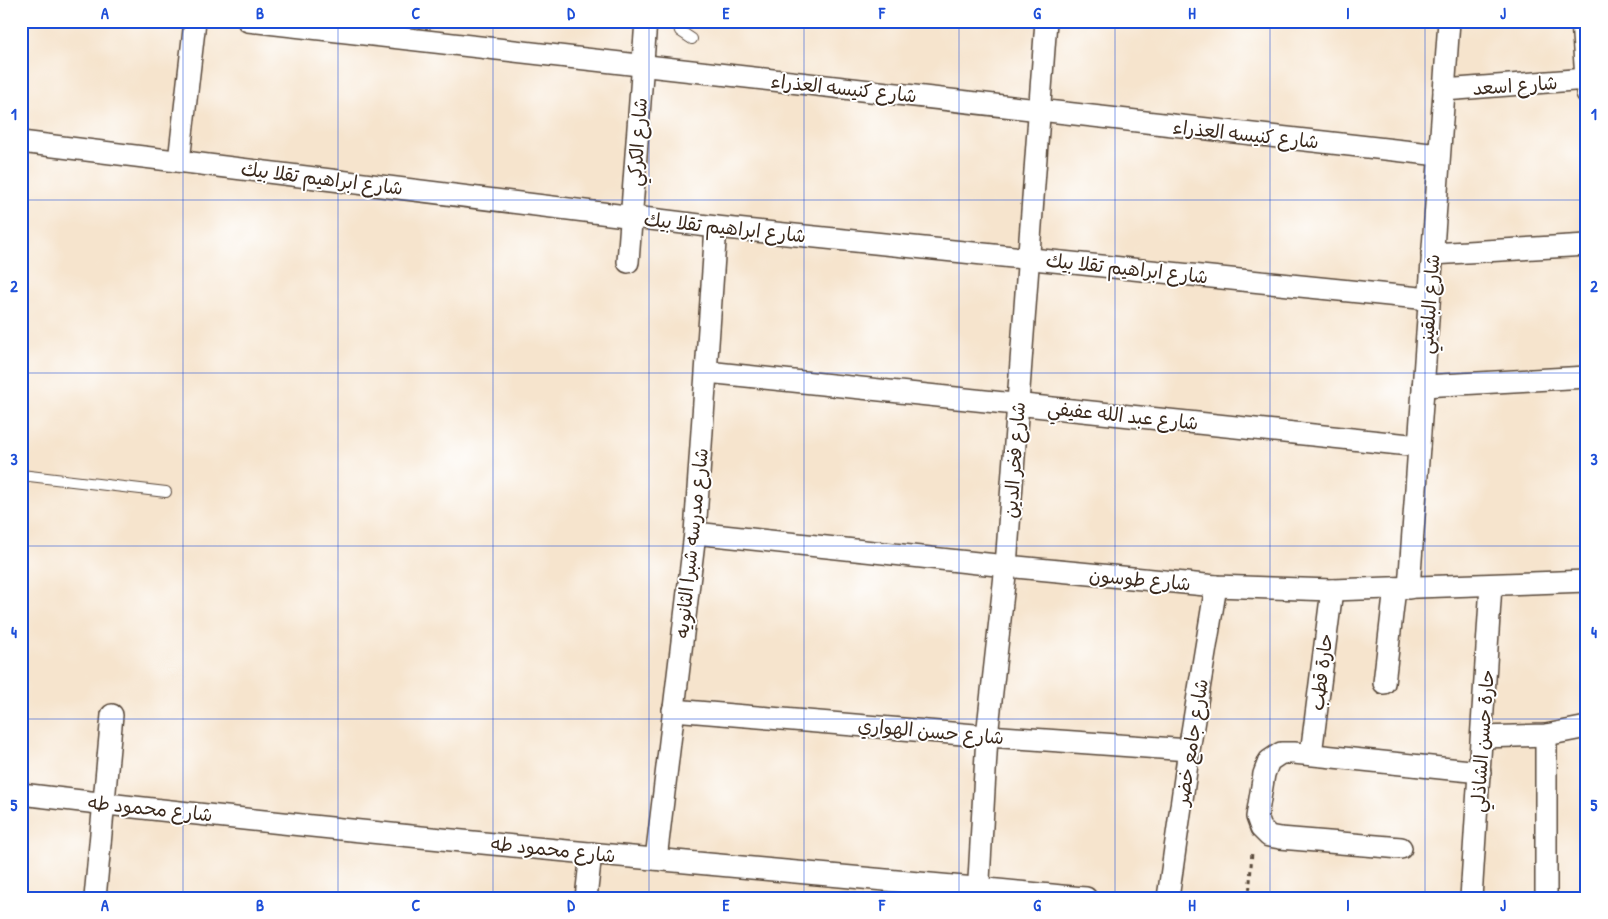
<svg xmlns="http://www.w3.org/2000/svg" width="1608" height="919" viewBox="0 0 1608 919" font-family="'Patrick Hand','Playpen Sans Arabic',sans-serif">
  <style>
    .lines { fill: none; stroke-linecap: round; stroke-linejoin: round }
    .service-casing { stroke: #574638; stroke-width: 12 }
    .minor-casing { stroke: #574638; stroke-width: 24 }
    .path { stroke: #574638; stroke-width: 3; stroke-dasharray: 4 4; stroke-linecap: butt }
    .service { stroke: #fff; stroke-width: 10 }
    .minor { stroke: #fff; stroke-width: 21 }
    .grid { fill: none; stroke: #1d4ed8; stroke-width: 1; stroke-opacity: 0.55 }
    .labels { text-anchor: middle; stroke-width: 4; stroke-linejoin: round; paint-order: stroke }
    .street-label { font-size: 19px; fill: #3b2a1e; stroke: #fff }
    .neatline { fill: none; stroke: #1d4ed8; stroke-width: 2 }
    .grid-label { font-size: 16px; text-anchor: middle; font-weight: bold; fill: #1d4ed8 }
  </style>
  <rect width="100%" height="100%" fill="#fff"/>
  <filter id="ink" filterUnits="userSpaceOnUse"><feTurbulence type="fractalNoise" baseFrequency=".02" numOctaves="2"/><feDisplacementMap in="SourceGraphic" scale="10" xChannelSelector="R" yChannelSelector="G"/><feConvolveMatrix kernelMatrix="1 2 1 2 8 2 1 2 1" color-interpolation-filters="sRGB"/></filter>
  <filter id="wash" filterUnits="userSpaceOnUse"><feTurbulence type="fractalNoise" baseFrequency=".0096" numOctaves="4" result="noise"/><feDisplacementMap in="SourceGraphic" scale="20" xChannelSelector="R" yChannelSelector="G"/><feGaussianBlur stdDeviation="1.12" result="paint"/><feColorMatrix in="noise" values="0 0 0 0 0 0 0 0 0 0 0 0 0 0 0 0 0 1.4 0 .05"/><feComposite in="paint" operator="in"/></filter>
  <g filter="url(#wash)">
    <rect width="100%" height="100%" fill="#f6e4cd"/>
  </g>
  <g filter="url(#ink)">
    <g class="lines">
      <g class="service-casing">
        <g id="service">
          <polyline points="677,21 680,31 692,39"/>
          <polyline points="21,475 166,492"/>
        </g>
      </g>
      <g class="minor-casing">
        <g id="minor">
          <polyline points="248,21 1439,155"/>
          <polyline points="1582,21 1587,93"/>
          <polyline points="1444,90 1587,79"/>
          <polyline points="21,142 716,227 1429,299"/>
          <polyline points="179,161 195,21"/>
          <polyline points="1432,254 1587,245"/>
          <polyline points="628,262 646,21"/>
          <polyline points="707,372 1419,446"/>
          <polyline points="1423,386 1587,377"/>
          <polyline points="695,533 1006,566 1216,586 1332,590 1587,581"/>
          <polyline points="1409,588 1449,21"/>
          <polyline points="1384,683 1395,588"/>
          <polyline points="673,710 987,736 1189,750"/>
          <polyline points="1482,737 1546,735 1587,727"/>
          <polyline points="1311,754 1332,590"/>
          <path d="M 21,794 C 375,836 731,866 1086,898"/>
          <polyline points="1401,848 1280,838 1269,836 1261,828 1257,817 1264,774 1269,761 1281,753 1294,753 1480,772"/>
          <polyline points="656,859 695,533 716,227"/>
          <polyline points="95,898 112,715"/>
          <polyline points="586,898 591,853"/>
          <polyline points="978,898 987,736 1006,566 1046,21"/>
          <polyline points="1168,898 1189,750 1216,586"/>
          <polyline points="1471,898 1491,585"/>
          <polyline points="1546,898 1546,735"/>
        </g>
      </g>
      <polyline class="path" points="1249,898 1252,851"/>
      <use href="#service" class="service"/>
      <use href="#minor" class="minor"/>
    </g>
  </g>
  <path class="grid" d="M 183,21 L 183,898M 338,21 L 338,898M 493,21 L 493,898M 649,21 L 649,898M 804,21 L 804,898M 959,21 L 959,898M 1115,21 L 1115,898M 1270,21 L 1270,898M 1425,21 L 1425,898M 21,200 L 1587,200M 21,373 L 1587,373M 21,546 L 1587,546M 21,719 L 1587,719"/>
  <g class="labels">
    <g class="street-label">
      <text transform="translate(1515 85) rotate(-4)" y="7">شارع اسعد</text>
      <text transform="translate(844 88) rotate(6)" y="7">شارع كنيسه العذراء</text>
      <text transform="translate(1246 134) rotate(6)" y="7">شارع كنيسه العذراء</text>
      <text transform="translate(637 142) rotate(-86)" y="7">شارع الكركي</text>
      <text transform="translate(322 178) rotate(7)" y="7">شارع ابراهيم تقلا بيك</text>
      <text transform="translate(725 227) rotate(6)" y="7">شارع ابراهيم تقلا بيك</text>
      <text transform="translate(1127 268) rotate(6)" y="7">شارع ابراهيم تقلا بيك</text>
      <text transform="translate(1429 304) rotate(-86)" y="7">شارع البلقيني</text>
      <text transform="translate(1123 415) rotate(6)" y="7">شارع عبد الله عفيفي</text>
      <text transform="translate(1014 460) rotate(-86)" y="7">شارع فخر الدين</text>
      <text transform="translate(691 543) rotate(-84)" y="7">شارع مدرسه شبرا الثانويه</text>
      <text transform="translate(1140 579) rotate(5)" y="7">شارع طوسون</text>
      <text transform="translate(1321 672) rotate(-83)" y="7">حارة قطب</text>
      <text transform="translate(931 731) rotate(5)" y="7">شارع حسن الهواري</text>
      <text transform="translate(1482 741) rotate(-86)" y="7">حارة حسن الشاذلي</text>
      <text transform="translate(1191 742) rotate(-81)" y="7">شارع جامع خضر</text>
      <text transform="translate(150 808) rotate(6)" y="7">شارع محمود طه</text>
      <text transform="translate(553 849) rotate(6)" y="7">شارع محمود طه</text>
    </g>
  </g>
  <rect width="1608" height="919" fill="none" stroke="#fff" stroke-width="55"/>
  <rect x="28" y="28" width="1552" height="864" class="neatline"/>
  <g class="grid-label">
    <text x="105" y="19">A</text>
    <text x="260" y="19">B</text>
    <text x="416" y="19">C</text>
    <text x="571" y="19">D</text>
    <text x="726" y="19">E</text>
    <text x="882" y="19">F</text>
    <text x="1037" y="19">G</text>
    <text x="1192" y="19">H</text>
    <text x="1348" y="19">I</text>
    <text x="1503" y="19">J</text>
    <text x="14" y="120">1</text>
    <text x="1594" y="120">1</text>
    <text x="14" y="292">2</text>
    <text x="1594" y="292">2</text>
    <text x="14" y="465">3</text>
    <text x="1594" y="465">3</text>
    <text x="14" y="638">4</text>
    <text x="1594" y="638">4</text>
    <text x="14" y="811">5</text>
    <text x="1594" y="811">5</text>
    <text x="105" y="911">A</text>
    <text x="260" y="911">B</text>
    <text x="416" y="911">C</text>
    <text x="571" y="911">D</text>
    <text x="726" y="911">E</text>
    <text x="882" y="911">F</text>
    <text x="1037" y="911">G</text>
    <text x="1192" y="911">H</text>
    <text x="1348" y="911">I</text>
    <text x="1503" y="911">J</text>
  </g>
</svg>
